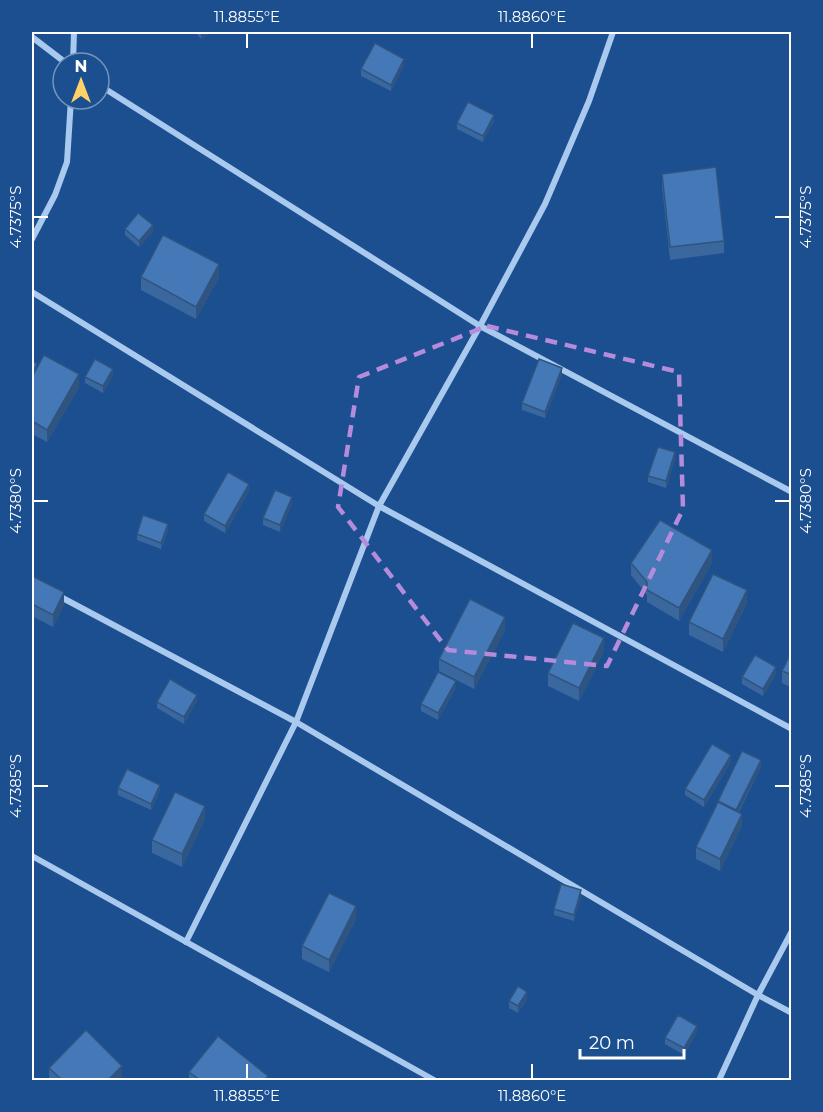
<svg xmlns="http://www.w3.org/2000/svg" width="823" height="1112" viewBox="0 0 823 1112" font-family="Montserrat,sans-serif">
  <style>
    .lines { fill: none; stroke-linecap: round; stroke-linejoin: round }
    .minor { stroke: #a9c9ee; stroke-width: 6 }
    .wall { fill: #3a679d }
    .shaded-wall { fill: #305480 }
    .building { fill: #4478b7; stroke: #305480; stroke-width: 1.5 }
    .marked { fill: none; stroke: #b68bdc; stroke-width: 4.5; stroke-dasharray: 12 8; stroke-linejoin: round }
    .ticks { fill: none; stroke: #fff; stroke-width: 2 }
    .neatline { fill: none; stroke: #fff; stroke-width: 2 }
    .ticks-label { font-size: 15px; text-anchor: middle; fill: #fff }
  </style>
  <rect width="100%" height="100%" fill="#1b4f8f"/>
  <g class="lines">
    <g class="minor">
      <polyline points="32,37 66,63"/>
      <polyline points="73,63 74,32"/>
      <polyline points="99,85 480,326 792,492"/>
      <polyline points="32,239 55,195 67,162 71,99"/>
      <polyline points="32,292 379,506 792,729"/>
      <polyline points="57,595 296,722 758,995 792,1013"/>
      <polyline points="32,856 434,1080"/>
      <polyline points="186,942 296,722 379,506 480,326 545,204 589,101 613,32"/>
      <polyline points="719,1080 758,995 792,931"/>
    </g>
  </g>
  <g class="wall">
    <polygon points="195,32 211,32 201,39"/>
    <polygon points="714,32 738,32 738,33 714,34"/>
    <polygon points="404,65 391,91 361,76 361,69"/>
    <polygon points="494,121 483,142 457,129 457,123"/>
    <polygon points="662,174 724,241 724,253 670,260 662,186"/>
    <polygon points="125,229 153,232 139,247 125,235"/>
    <polygon points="141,277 219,277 196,319 141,290"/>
    <polygon points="32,360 37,367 79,387 47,442 32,434"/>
    <polygon points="562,374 545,418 522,410 522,403"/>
    <polygon points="113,375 103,393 85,383 85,377"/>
    <polygon points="675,459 666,488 648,482 648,476"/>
    <polygon points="249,491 225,533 204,521 204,514"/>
    <polygon points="292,504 280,532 263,525 263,518"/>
    <polygon points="168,531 161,549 137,540 137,534"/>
    <polygon points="631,563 712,563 679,621 647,602 647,595 631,575"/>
    <polygon points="32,576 64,605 53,627 32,616"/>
    <polygon points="747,603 723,652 689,635 689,622"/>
    <polygon points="505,630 474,689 439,671 439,659"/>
    <polygon points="604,651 579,701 548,686 548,673"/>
    <polygon points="792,651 792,688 782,683 782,671"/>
    <polygon points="776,674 763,696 742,684 742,677"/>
    <polygon points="456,688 438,720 421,711 421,704"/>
    <polygon points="197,701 184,724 157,708 157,702"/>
    <polygon points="731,762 704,807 685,795 685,789"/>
    <polygon points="761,767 739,812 742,826 720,871 696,859 696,847 718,801"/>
    <polygon points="118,788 160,791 151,810 118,795"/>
    <polygon points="205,819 182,867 152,853 152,840"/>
    <polygon points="581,896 574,921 554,915 554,909"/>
    <polygon points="356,919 329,972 302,959 302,946"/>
    <polygon points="527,999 518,1013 509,1008 509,1001"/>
    <polygon points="697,1032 684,1055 665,1044 665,1038"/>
    <polygon points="49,1068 122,1078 120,1080 49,1080"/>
    <polygon points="189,1072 268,1080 189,1080"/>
  </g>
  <g class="shaded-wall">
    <polygon points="201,32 211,32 201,39"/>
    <polygon points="404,59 404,65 391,91 391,85"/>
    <polygon points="494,115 494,121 483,142 483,136"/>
    <polygon points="153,225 153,232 139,247 139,241"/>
    <polygon points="219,264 219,277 196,319 196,307"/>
    <polygon points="562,368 562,374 545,418 545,412"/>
    <polygon points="113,369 113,375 103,393 103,386"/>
    <polygon points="79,374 79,387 47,442 47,430"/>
    <polygon points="675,452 675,459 666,488 666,481"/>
    <polygon points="249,484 249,491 225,533 225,526"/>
    <polygon points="292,497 292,504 280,532 280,525"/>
    <polygon points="168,524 168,531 161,549 161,543"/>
    <polygon points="712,550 712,563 679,621 679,608"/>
    <polygon points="747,590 747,603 723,652 723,639"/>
    <polygon points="64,592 64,605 53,627 53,615"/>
    <polygon points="505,617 505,630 474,689 474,677"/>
    <polygon points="604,638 604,651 579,701 579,688"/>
    <polygon points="776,667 776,674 763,696 763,689"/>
    <polygon points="456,681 456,688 438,720 438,713"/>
    <polygon points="197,695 197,701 184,724 184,717"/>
    <polygon points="731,755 731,762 704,807 704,800"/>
    <polygon points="761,760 761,767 736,816 736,810"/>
    <polygon points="160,785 160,791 151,810 151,804"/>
    <polygon points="205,806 205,819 182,867 182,854"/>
    <polygon points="742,814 742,826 720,871 720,859"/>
    <polygon points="581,890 581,896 574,921 574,915"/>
    <polygon points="356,906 356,919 329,972 329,960"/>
    <polygon points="527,992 527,999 518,1013 518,1006"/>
    <polygon points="697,1026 697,1032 684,1055 684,1048"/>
    <polygon points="122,1066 122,1078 120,1080 108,1080"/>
  </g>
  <g class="building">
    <polygon points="375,43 404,59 391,85 361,69"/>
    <polygon points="468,102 494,115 483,136 457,123"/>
    <polygon points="716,167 724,241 670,247 662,174"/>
    <polygon points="138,213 153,225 139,241 125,229"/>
    <polygon points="163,235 219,264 196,307 141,277"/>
    <polygon points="44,355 79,374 47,430 32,421 32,377"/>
    <polygon points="95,359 113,369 103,386 85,377"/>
    <polygon points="539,359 562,368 545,412 522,403"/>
    <polygon points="32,360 37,364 32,373"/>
    <polygon points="658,447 675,452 666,481 648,476"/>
    <polygon points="228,472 249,484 225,526 204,514"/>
    <polygon points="275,490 292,497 280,525 263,518"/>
    <polygon points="143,515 168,524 161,543 137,534"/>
    <polygon points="660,520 712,550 679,608 647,590 647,582 631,563"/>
    <polygon points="713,574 747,590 723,639 689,622"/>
    <polygon points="32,576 64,592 53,615 32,604"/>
    <polygon points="470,599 505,617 474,677 439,659"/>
    <polygon points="573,623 604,638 579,688 548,673"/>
    <polygon points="792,651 792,675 782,671"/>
    <polygon points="755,655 776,667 763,689 742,677"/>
    <polygon points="438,672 456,681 438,713 421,704"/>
    <polygon points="170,679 197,695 184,717 157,702"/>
    <polygon points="712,744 731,755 704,800 685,789"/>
    <polygon points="742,751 761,760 736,810 718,801"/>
    <polygon points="127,769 160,785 151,804 118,788"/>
    <polygon points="175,792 205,806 182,854 152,840"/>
    <polygon points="718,802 742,814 720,859 696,847"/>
    <polygon points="561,884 581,890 574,915 554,909"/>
    <polygon points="329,893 356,906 329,960 302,946"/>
    <polygon points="518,986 527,992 518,1006 509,1001"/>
    <polygon points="678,1015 697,1026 684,1048 665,1038"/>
    <polygon points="86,1030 122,1066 108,1080 62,1080 49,1068"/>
    <polygon points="218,1036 268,1076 265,1080 200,1080 189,1072"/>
  </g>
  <path class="marked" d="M 487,326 L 679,372 L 683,509 L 607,666 L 448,650 L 338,507 L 359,377 Z"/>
  <path class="ticks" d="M 247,33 L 247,48M 532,33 L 532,48M 33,217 L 48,217M 775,217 L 790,217M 33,501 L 48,501M 775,501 L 790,501M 33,786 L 48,786M 775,786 L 790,786M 247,1064 L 247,1079M 532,1064 L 532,1079"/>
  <rect width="823" height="1112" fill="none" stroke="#1b4f8f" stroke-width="66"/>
  <g transform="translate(81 81)"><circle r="28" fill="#1b4f8f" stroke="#7695bc" stroke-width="1.5"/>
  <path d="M0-4.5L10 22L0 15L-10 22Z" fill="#ffd166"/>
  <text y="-9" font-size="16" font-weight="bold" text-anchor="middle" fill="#ffffff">N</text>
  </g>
  <path d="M580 1049v9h104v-9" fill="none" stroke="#ffffff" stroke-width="3"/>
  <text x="589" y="1049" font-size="18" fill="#ffffff" stroke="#1b4f8f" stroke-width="4.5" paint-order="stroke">20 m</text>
  <rect x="33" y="33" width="757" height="1046" class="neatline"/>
  <g class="ticks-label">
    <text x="247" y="22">11.8855°E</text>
    <text x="532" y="22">11.8860°E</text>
    <text transform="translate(16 217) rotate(-90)" y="5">4.7375°S</text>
    <text transform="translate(806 217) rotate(-90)" y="5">4.7375°S</text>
    <text transform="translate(16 501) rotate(-90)" y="5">4.7380°S</text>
    <text transform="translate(806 501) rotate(-90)" y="5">4.7380°S</text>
    <text transform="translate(16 786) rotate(-90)" y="5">4.7385°S</text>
    <text transform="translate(806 786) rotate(-90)" y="5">4.7385°S</text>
    <text x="247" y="1101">11.8855°E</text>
    <text x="532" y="1101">11.8860°E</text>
  </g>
</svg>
